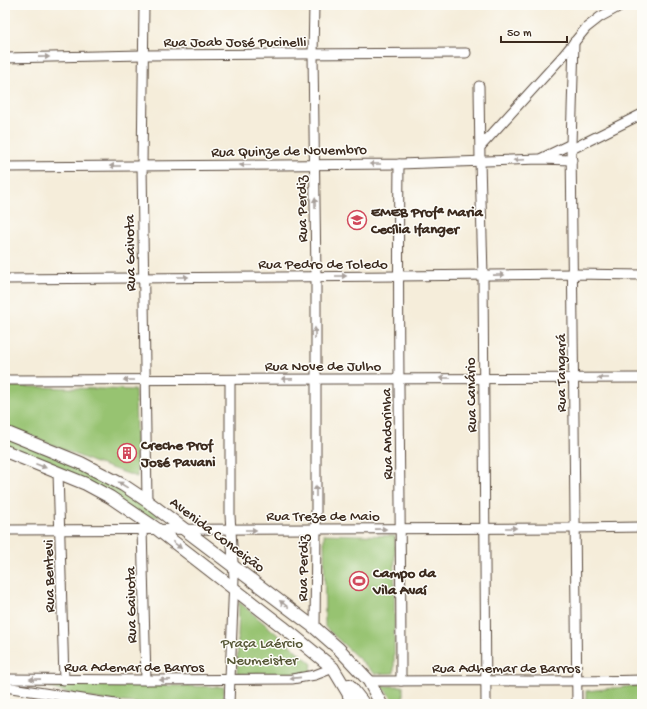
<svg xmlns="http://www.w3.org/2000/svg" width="647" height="709" viewBox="0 0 647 709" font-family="'Gochi Hand',sans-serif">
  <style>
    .green { fill: #97c371; stroke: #697648 }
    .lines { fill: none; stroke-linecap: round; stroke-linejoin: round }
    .minor-casing { stroke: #57473a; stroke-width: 11 }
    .major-casing { stroke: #57473a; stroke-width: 14 }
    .minor { stroke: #fff; stroke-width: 9 }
    .major { stroke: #fff; stroke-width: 12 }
    .oneway { fill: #a79f9a }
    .labels { text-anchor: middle; stroke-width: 3; stroke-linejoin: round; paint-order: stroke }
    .street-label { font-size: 15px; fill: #3b2a1e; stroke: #fdfcf7 }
    .poi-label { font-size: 15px; font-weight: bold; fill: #3b2a1e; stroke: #fdfcf7; text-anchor: start }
    .park-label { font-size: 15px; fill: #575837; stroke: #fdfcf7 }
  </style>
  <rect width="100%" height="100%" fill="#fdfcf7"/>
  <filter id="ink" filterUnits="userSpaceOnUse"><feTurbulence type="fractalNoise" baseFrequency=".025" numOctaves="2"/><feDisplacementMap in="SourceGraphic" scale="8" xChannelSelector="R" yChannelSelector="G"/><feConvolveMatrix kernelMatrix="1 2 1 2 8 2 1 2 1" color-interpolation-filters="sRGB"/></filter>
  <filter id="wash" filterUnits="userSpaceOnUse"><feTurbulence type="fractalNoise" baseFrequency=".012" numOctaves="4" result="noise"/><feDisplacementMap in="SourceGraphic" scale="16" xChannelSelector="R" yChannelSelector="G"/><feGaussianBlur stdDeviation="0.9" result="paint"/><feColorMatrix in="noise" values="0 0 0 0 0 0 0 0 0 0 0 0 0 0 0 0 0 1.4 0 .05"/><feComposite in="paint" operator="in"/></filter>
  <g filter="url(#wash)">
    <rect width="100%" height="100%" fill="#f5edda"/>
    <g class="green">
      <polygon points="5,386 135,390 137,477 93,462 5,425"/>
      <polygon points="5,437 94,472 161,517 145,517 5,448"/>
      <polygon points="324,534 395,536 394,673 375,674 325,627"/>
      <polygon points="239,602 312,664 310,673 237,674"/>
      <path d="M 70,683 L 224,687 L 224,704 C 176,704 128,706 81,696 C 70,693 59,692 49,687 Z"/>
      <polygon points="381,686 403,686 403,704 398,704"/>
      <polygon points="632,686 642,686 642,704 586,704 586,691"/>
    </g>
  </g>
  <g filter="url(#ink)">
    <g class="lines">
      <g class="minor-casing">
        <g id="minor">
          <polyline points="144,5 142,166 147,501"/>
          <polyline points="314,5 313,55 316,276 316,530 315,628"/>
          <polyline points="574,42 571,144 577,704"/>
          <polyline points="5,58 143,55 466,53"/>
          <polyline points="479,86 480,161 483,276 486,704"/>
          <polyline points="481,146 562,57 586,28 600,17 622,5"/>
          <polyline points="572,149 642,114"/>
          <polyline points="542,158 571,144"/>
          <path d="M 399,164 C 397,336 401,508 401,681"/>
          <polyline points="5,167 399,164 540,159 572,160"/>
          <polyline points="5,279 398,276 573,274 642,275"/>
          <polyline points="5,380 642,378"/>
          <polyline points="58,472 64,680"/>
          <polyline points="142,529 146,680"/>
          <polyline points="5,530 574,528 642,527"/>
          <polyline points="5,679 146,680 292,679 315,675 333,668"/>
          <path d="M 369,681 C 460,680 551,682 642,680"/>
          <polyline points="5,687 115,704"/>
          <polyline points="229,704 234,578 230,515 230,380"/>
        </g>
      </g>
      <g class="major-casing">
        <g id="major">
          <polyline points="5,432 81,463 123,485 147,501 315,628 339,649 369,681 381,704"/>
          <polyline points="5,451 86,484 110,497 157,529 283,627 333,668 348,693 352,704"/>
          <polyline points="349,685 364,704"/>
        </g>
      </g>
      <use href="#minor" class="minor"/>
      <use href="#major" class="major"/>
    </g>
    <defs><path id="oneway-solid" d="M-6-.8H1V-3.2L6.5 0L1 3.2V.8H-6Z"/></defs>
    <g class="oneway">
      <use href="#oneway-solid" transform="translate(44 57) rotate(-1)"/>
      <use href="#oneway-solid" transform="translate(519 160) rotate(178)"/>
      <use href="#oneway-solid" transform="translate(375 164) rotate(180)"/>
      <use href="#oneway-solid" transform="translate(245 165) rotate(179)"/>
      <use href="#oneway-solid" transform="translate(115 166) rotate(180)"/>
      <use href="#oneway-solid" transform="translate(315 203) rotate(-91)"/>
      <use href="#oneway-solid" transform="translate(499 275) rotate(-1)"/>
      <use href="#oneway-solid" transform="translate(341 276)"/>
      <use href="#oneway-solid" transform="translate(183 277)"/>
      <use href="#oneway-solid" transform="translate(315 333) rotate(-90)"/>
      <use href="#oneway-solid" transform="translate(445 378) rotate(180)"/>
      <use href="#oneway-solid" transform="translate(603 378) rotate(180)"/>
      <use href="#oneway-solid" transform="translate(287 379) rotate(179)"/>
      <use href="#oneway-solid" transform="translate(129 380) rotate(-180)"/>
      <use href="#oneway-solid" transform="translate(41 466) rotate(21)"/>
      <use href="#oneway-solid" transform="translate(123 485) rotate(-148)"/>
      <use href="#oneway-solid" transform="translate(316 491) rotate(-90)"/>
      <use href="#oneway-solid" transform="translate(511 528)"/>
      <use href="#oneway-solid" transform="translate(381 529) rotate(-1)"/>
      <use href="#oneway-solid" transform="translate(251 530)"/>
      <use href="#oneway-solid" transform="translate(177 545) rotate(38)"/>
      <use href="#oneway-solid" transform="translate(284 604) rotate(-143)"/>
      <use href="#oneway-solid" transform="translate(295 678) rotate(174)"/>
      <use href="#oneway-solid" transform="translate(35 679) rotate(-179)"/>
      <use href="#oneway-solid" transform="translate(165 680) rotate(179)"/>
    </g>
  </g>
  <defs>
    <g id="school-ring" transform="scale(1)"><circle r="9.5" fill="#fdfcf7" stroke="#d1495b" stroke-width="1.5"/><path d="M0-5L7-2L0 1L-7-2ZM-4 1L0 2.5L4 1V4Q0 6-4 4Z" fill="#d1495b"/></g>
    <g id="building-ring" transform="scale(1)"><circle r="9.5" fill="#fdfcf7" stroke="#d1495b" stroke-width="1.5"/><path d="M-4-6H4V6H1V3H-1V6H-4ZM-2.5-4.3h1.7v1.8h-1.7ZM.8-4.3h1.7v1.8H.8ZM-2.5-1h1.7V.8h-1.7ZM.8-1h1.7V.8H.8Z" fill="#d1495b"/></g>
    <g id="stadium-ring" transform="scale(1)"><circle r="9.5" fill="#fdfcf7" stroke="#d1495b" stroke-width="1.5"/><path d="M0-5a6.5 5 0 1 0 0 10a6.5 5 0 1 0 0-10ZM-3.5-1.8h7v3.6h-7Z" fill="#d1495b"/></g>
  </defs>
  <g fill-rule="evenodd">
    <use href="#school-ring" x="357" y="220"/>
    <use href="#building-ring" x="127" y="453"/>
    <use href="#stadium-ring" x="359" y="581"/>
  </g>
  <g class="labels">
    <g class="street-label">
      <text x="235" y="46">Rua Joab José Pucinelli</text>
      <text transform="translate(289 150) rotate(-1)" y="5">Rua Quinze de Novembro</text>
      <text transform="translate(301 209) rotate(-91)" y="5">Rua Perdiz</text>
      <text transform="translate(129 253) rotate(-91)" y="5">Rua Gaivota</text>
      <text x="323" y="268">Rua Pedro de Toledo</text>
      <text x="323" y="370">Rua Nove de Julho</text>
      <text transform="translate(560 373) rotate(-90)" y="5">Rua Tangará</text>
      <text transform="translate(470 395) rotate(-91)" y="5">Rua Canário</text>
      <text transform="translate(386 434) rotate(-91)" y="5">Rua Andorinha</text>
      <text x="323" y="520">Rua Treze de Maio</text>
      <text transform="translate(218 534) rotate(37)" y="5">Avenida Conceição</text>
      <text transform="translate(302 568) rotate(-89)" y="5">Rua Perdiz</text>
      <text transform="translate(48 576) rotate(-91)" y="5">Rua Bentevi</text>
      <text transform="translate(130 605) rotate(-91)" y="5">Rua Gaivota</text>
      <text x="134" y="671">Rua Ademar de Barros</text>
      <text x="506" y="672">Rua Adhemar de Barros</text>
    </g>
    <g class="poi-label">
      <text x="371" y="216">EMEB Profª Maria<tspan x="371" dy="17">Cecília Ifanger</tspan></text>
      <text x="141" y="449">Creche Prof<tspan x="141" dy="17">José Pavani</tspan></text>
      <text x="373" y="577">Campo da<tspan x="373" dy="17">Vila Avaí</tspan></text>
    </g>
    <g class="park-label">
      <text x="262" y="647">Praça Laércio<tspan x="262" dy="17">Neumeister</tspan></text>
    </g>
  </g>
  <rect width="647" height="709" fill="none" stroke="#fdfcf7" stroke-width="20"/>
  <path d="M501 36v6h66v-6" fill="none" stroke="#3b2a1e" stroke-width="2"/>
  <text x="507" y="36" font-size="12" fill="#3b2a1e" stroke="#fdfcf7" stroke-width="3" paint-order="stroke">50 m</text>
</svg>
